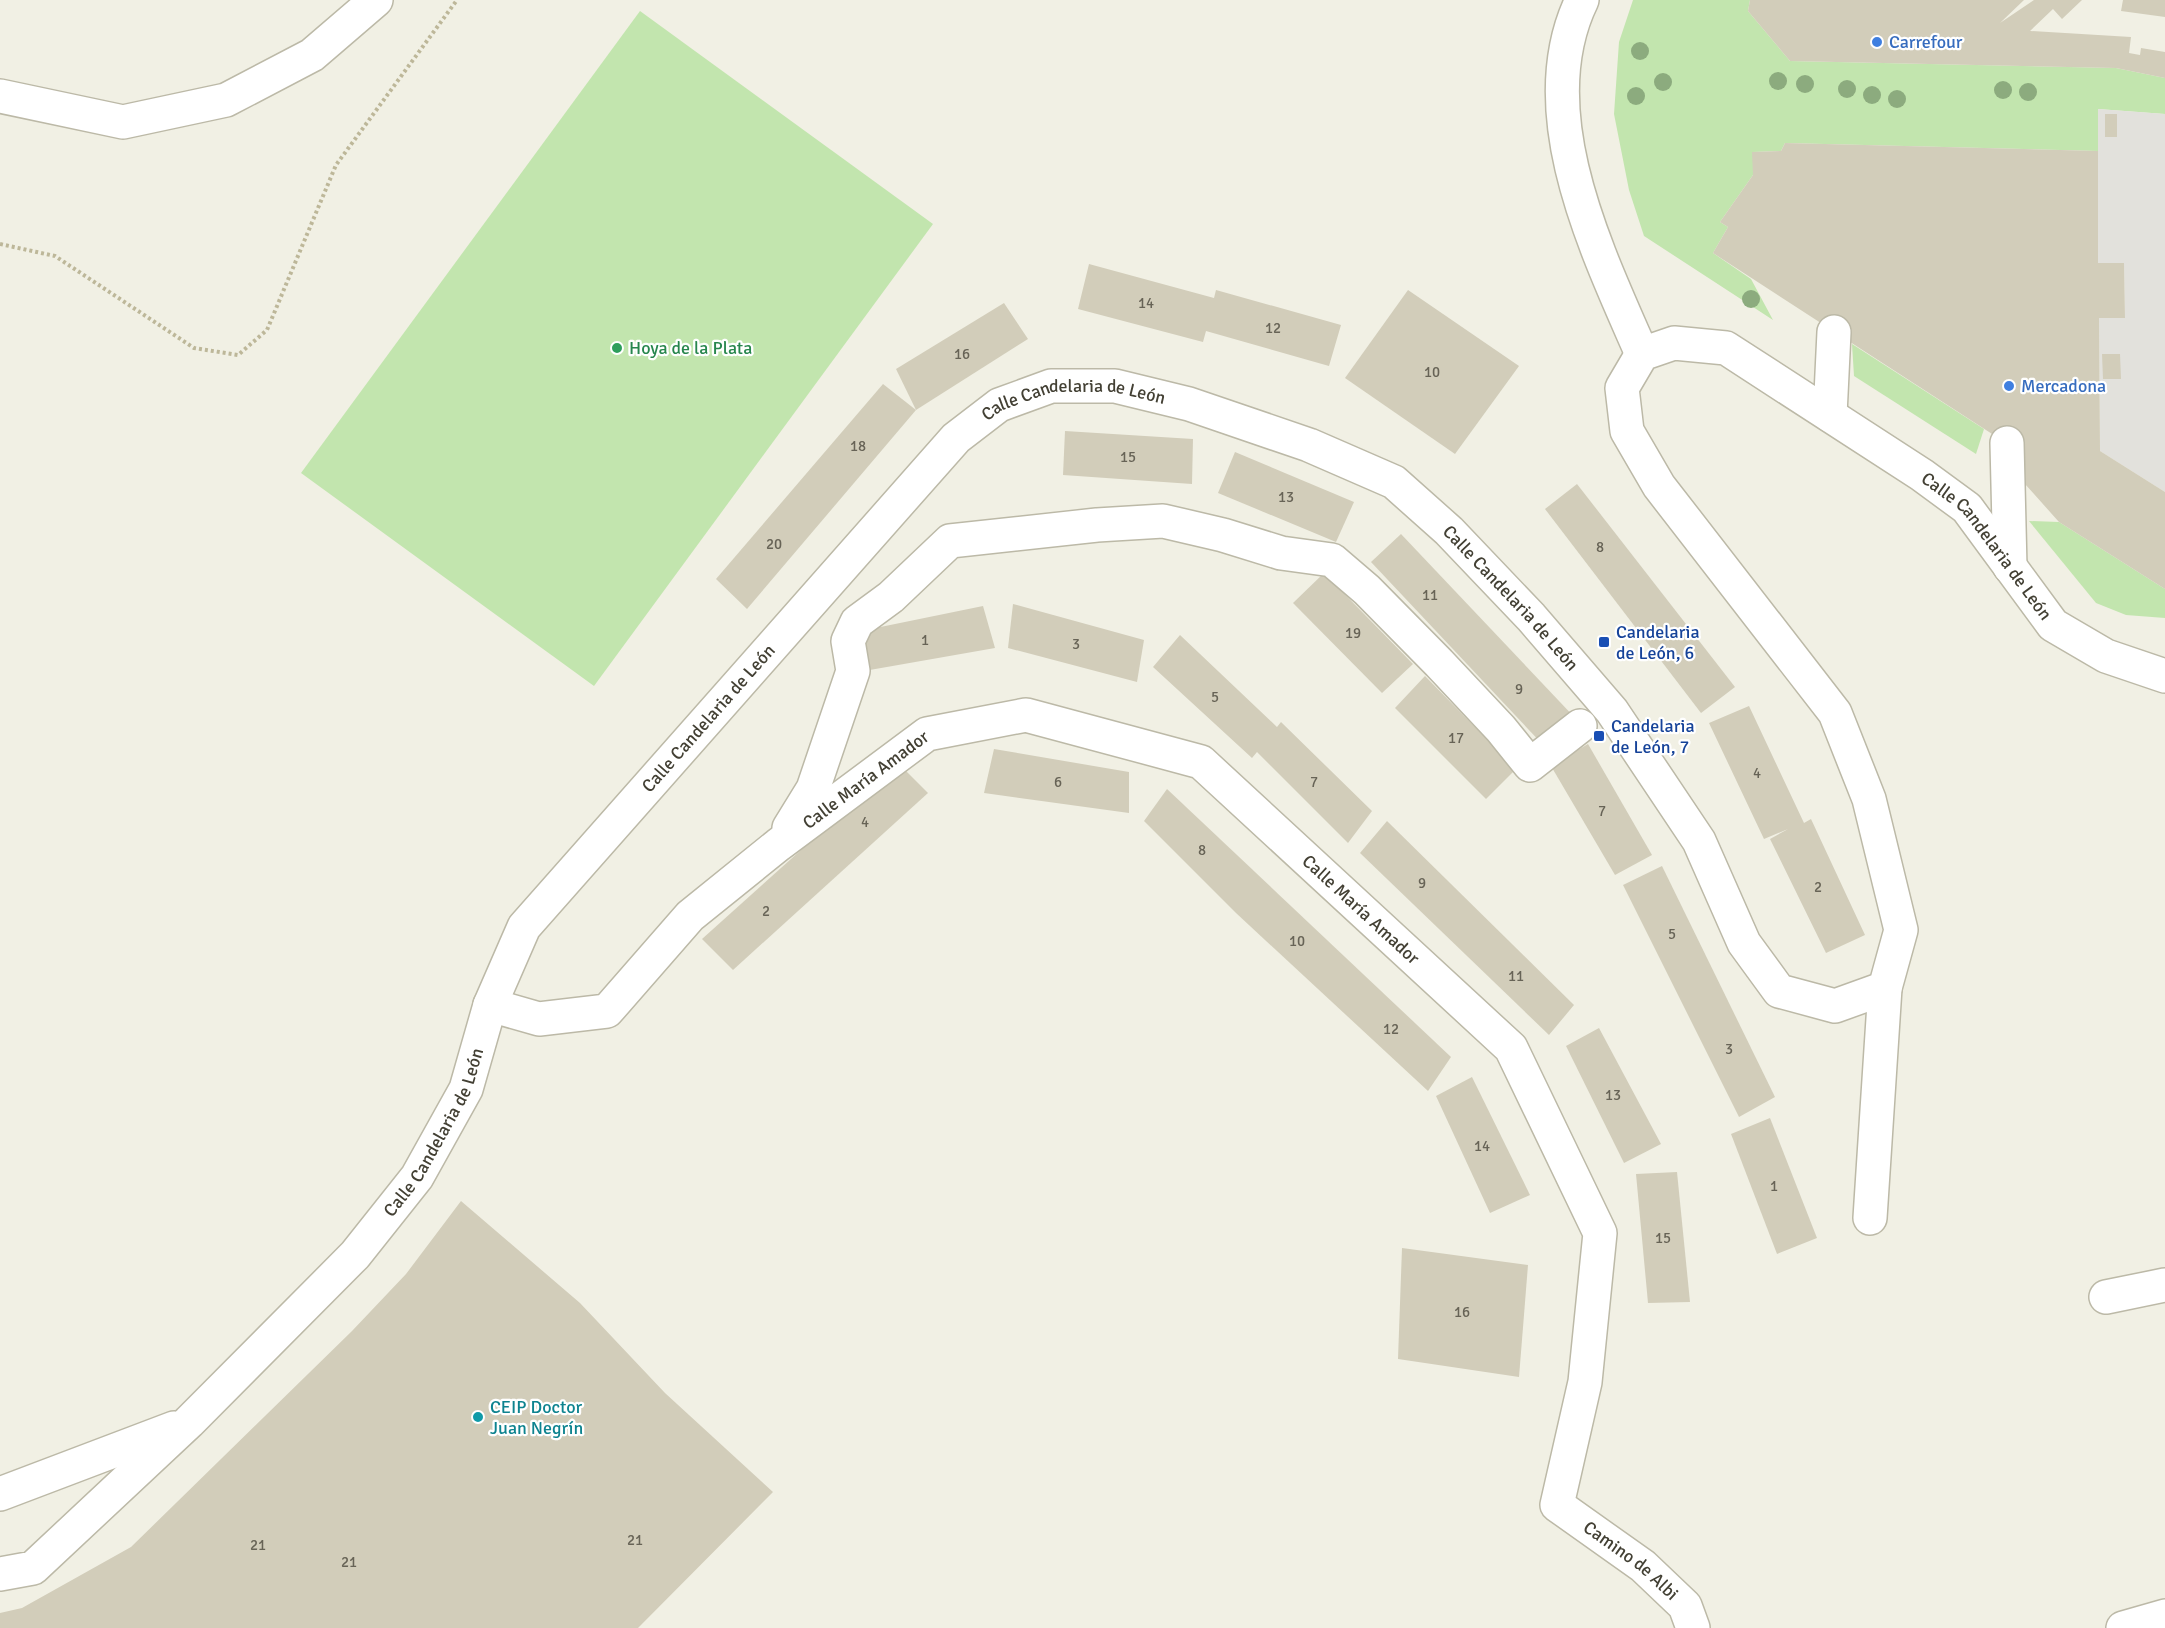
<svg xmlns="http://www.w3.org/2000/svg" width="2165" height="1628" viewBox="0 0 2165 1628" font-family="Signika,sans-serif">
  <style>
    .green { fill: #c2e5ae }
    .parking { fill: #e2e1dc }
    .building { fill: #d2cdba }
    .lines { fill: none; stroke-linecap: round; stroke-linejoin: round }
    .minor-casing { stroke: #bcb9a7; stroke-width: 36 }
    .path { stroke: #bdb799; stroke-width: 4; stroke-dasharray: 3 3; stroke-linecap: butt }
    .minor { stroke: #fff; stroke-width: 33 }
    .tree { fill: #8cab7e }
    .shop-dot { fill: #3f7fe0; stroke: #fff; stroke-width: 2 }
    .leisure-dot { fill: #2e9e5b; stroke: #fff; stroke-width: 2 }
    .transit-dot { fill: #1a4fb4; stroke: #fff; stroke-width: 2 }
    .culture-dot { fill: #0f9aa8; stroke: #fff; stroke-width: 2 }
    .labels { text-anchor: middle; stroke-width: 4.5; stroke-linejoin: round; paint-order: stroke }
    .number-label { font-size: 15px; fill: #676356 }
    .shop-label { font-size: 18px; fill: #366cbe; stroke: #fff; text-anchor: start }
    .leisure-label { font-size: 18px; fill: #27864d; stroke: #fff; text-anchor: start }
    .street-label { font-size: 18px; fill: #434034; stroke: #fff }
    .transit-label { font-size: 18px; fill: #164399; stroke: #fff; text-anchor: start }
    .culture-label { font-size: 18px; fill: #0d838f; stroke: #fff; text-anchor: start }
  </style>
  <rect width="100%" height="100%" fill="#f1f0e4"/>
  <g class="green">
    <polygon points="1633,0 1750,0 1748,11 1790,61 2116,68 2165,78 2165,114 2098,109 2098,151 1785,143 1781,151 1753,152 1753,175 1720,222 1728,227 1713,253 1751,279 1773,320 1644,236 1629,190 1614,114 1619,42"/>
    <polygon points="640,11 933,224 594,686 301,473"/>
    <polygon points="1852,344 1984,429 1976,454 1854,376"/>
    <polygon points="2029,521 2059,522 2165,589 2165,618 2126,615 2096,603"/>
  </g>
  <polygon class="parking" points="2098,109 2165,114 2165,492 2100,451 2099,318 2125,317 2124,263 2098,263"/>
  <g class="building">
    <polygon points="1750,0 2024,0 2000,23 2034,0 2082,0 2062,19 2053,9 2030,31 2131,37 2129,53 2140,55 2141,48 2165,52 2165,78 2116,68 1790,61 1748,11"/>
    <polygon points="2123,0 2165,0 2165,17 2121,11"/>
    <rect x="2105" y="114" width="12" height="23"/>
    <polygon points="1785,143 2098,151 2098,263 2124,263 2125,318 2099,318 2100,451 2165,492 2165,589 2059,522 2025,484 2023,454 1713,253 1728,227 1720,222 1753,175 1752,152 1781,151"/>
    <polygon points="1089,264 1214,298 1216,290 1341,325 1329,366 1206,331 1203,342 1078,309"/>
    <polygon points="1408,290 1519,366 1455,454 1345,378"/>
    <polygon points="1004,303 1028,339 916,410 896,369"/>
    <polygon points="2102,354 2120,354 2121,379 2103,379"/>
    <polygon points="883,384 916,410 747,609 716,579"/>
    <polygon points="1065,431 1193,439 1192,484 1063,475"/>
    <polygon points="1235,452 1354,502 1336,542 1218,493"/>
    <polygon points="1577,484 1735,687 1701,713 1545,509"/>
    <polygon points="1401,534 1577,720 1545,747 1371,562"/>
    <polygon points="1324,573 1413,664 1382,693 1293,603"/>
    <polygon points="1013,604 1144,640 1137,682 1008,648"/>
    <polygon points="983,606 995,648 864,671 856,632"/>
    <polygon points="1180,635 1277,727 1281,722 1372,811 1348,843 1257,752 1252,758 1153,667"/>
    <polygon points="1425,676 1516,769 1486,799 1395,708"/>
    <polygon points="1749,706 1804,823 1811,819 1865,935 1826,953 1770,839 1788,829 1764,839 1709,723"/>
    <polygon points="1588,744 1652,855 1615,875 1551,766"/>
    <polygon points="994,749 1129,772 1129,813 984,793"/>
    <polygon points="898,763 928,793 733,970 702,939"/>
    <polygon points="1167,789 1451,1057 1428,1091 1236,913 1144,821"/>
    <polygon points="1387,821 1574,1005 1549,1035 1360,853"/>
    <polygon points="1662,866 1775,1097 1739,1117 1623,885"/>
    <polygon points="1599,1028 1661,1144 1624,1163 1566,1046"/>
    <polygon points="1472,1077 1530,1195 1490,1213 1436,1096"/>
    <polygon points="1770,1118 1817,1238 1777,1254 1731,1134"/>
    <polygon points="1677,1172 1690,1302 1648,1303 1636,1174"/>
    <polygon points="461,1201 580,1303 665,1393 773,1492 638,1628 0,1628 0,1613 22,1608 131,1547 352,1331 406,1274"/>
    <polygon points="1402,1248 1528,1265 1519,1377 1398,1359"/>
  </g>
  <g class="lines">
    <g class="minor-casing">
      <g id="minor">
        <path d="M 1582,0 C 1528,111 1597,251 1642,354"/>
        <polyline points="0,96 123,122 226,100 312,55 376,0"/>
        <polyline points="1830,415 1834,332"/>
        <polyline points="2007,443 2010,567"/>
        <polyline points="789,828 813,789 853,671 848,641 857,622 891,597 950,541 1097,525 1163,521 1223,535 1281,553 1332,560 1367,590 1439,663 1501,729 1530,765 1580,726"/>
        <path id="s1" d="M 490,1005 L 539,1019 L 607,1011 L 690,916 L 778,845 L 927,734 L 1026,715 L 1201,762 L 1511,1048 L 1600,1233 L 1585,1382 L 1557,1505 L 1643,1566 L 1685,1606 L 1693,1628"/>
        <polyline points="1870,1218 1885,988"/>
        <polyline points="2106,1297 2165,1285"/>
        <polyline points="0,1494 174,1428"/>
        <path id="s2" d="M 0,1574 L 33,1568 L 189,1422 L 355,1255 L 417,1177 L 466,1089 L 490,1005 L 524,927 L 956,438 L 999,405 L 1051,386 L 1115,386 L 1189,404 L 1309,445 L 1394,482 L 1449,531 L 1531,617 L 1612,711 L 1699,841 L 1744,943 L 1779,991 L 1835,1006 L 1885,988 L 1901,930 L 1869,799 L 1835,713 L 1659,486 L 1627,431 L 1622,388 L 1642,354 L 1674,343 L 1726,348 L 1922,475 L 1967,508 L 2053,625 L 2106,656 L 2165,676"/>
        <polyline points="2123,1628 2165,1616"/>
      </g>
    </g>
    <polyline class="path" points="0,244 55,256 194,348 238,355 267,330 336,165 457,0"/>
    <use href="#minor" class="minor"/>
  </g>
  <g class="tree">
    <circle cx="1640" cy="51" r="9"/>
    <circle cx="1778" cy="81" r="9"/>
    <circle cx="1663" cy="82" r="9"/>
    <circle cx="1805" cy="84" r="9"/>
    <circle cx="1847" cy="89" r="9"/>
    <circle cx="2003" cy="90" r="9"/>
    <circle cx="2028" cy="92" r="9"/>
    <circle cx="1872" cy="95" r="9"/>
    <circle cx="1636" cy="96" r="9"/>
    <circle cx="1897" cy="99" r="9"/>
    <circle cx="1751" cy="299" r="9"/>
  </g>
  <g class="shop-dot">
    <circle cx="1877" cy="42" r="6"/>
    <circle cx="2009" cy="386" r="6"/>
  </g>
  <circle class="leisure-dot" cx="617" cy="348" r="6"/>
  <g class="transit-dot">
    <rect x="1598" y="636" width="12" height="12" rx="3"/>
    <rect x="1593" y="730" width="12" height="12" rx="3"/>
  </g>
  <circle class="culture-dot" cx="478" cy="1417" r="6"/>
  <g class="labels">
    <g class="number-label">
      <text x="1146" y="308">14</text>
      <text x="1273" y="333">12</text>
      <text x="962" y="359">16</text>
      <text x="1432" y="377">10</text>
      <text x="858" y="451">18</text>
      <text x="1128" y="462">15</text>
      <text x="1286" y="502">13</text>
      <text x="774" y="549">20</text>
      <text x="1600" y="552">8</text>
      <text x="1430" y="600">11</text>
      <text x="1353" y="638">19</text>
      <text x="925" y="645">1</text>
      <text x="1076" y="649">3</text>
      <text x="1519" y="694">9</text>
      <text x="1215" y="702">5</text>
      <text x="1456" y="743">17</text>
      <text x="1757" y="778">4</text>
      <text x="1058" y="787">6</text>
      <text x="1314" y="787">7</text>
      <text x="1602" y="816">7</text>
      <text x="865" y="827">4</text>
      <text x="1202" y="855">8</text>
      <text x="1422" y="888">9</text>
      <text x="1818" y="892">2</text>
      <text x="766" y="916">2</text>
      <text x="1672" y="939">5</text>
      <text x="1297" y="946">10</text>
      <text x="1516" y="981">11</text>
      <text x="1391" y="1034">12</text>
      <text x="1729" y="1054">3</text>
      <text x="1613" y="1100">13</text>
      <text x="1482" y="1151">14</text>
      <text x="1774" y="1191">1</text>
      <text x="1663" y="1243">15</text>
      <text x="1462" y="1317">16</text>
      <text x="635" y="1545">21</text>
      <text x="258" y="1550">21</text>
      <text x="349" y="1567">21</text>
    </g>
    <g class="shop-label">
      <text x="1889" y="48">Carrefour</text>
      <text x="2021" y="392">Mercadona</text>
    </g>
    <g class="leisure-label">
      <text x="629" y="354">Hoya de la Plata</text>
    </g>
    <g class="street-label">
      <text dy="6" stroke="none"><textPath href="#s2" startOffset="1638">Calle Candelaria de León</textPath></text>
      <text dy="6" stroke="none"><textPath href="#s2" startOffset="3870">Calle Candelaria de León</textPath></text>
      <text dy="6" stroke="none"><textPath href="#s2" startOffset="2142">Calle Candelaria de León</textPath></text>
      <text dy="6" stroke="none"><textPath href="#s2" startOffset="1134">Calle Candelaria de León</textPath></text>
      <text dy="6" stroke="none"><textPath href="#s1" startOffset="468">Calle María Amador</textPath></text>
      <text dy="6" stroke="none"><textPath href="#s1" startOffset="1044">Calle María Amador</textPath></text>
      <text dy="6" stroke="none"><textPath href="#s2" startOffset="630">Calle Candelaria de León</textPath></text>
      <text dy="6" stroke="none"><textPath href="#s1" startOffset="1822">Camino de Albi</textPath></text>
    </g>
    <g class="transit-label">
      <text x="1616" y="638">Candelaria<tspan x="1616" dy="21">de León, 6</tspan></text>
      <text x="1611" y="732">Candelaria<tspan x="1611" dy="21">de León, 7</tspan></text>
    </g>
    <g class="culture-label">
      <text x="490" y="1413">CEIP Doctor<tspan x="490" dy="21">Juan Negrín</tspan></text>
    </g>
  </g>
</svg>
